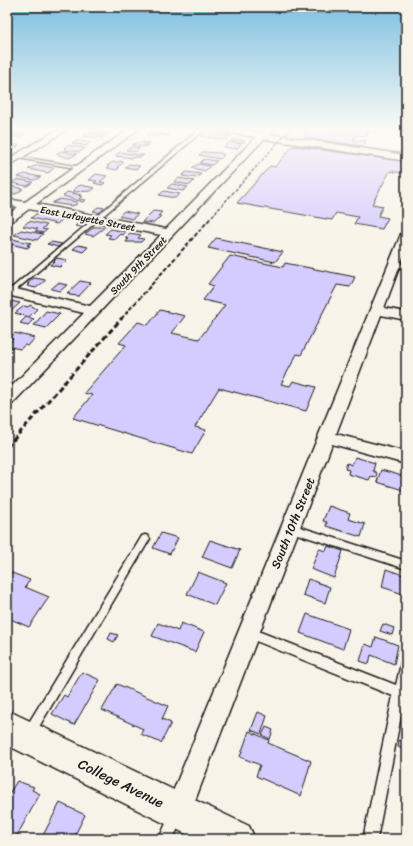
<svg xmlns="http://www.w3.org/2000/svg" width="413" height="846" viewBox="0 0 413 846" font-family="Sriracha,sans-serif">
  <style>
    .building { fill: #d4cbfe; stroke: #1c1c1c }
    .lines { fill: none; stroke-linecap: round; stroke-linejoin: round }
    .service-casing { stroke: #1c1c1c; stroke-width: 3 }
    .minor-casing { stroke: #1c1c1c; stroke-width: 3 }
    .secondary-casing { stroke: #1c1c1c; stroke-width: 3 }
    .service { fill: #f7f3e8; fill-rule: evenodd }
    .minor { fill: #f7f3e8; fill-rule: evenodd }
    .secondary { fill: #f7f3e8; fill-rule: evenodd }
    .rail-far2 { stroke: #1c1c1c; stroke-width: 1.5; stroke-dasharray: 3.5 1.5; stroke-linecap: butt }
    .rail-far1 { stroke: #1c1c1c; stroke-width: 2; stroke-dasharray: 4.5 2; stroke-linecap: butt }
    .rail { stroke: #1c1c1c; stroke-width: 3; stroke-dasharray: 5.5 3; stroke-linecap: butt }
    .labels { text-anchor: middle; stroke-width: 4; stroke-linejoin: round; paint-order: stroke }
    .far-street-label { font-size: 10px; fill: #1c1c1c; stroke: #f7f3e8 }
    .street-label { font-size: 12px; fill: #1c1c1c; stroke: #f7f3e8 }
    .near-street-label { font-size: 14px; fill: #1c1c1c; stroke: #f7f3e8 }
  </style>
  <rect width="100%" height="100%" fill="#f7f3e8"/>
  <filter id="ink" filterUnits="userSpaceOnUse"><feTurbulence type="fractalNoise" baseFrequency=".025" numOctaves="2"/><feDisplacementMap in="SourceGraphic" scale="8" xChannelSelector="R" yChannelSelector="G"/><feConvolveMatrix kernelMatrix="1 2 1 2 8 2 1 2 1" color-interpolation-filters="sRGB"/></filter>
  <g filter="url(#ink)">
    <g class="building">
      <polygon points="98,129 106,131 111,132 107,134 90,132"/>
      <polygon points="305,129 378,129 376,132 368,130 366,133 369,133 367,136 356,135 353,140 366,141 363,146 304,138 308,133 303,132"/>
      <polygon points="151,132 169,135 167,136 160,135 158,137 146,135"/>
      <polygon points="209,132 215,133 210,138 201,136"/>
      <polygon points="10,133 22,133 25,134 19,137 9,137 10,136 8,136"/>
      <polygon points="87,133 105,136 100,138 83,136"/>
      <polygon points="216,135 221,135 231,136 227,140 213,138"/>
      <polygon points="234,139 245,141 242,143 231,141"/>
      <polygon points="75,141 80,141 91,142 86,146 72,143"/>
      <polygon points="143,142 150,143 144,145 148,145 146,147 132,145 136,143 141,143"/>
      <polygon points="230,142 241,144 237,149 224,147"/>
      <polygon points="7,143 15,144 14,145 19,145 16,148 7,148"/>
      <polygon points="67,145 84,148 85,148 80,152 65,150 66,150 64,149 66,148 64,148"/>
      <polygon points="293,146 406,161 406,174 390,171 372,204 383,206 378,216 388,218 382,229 354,224 358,217 336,213 332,220 237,203 270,166 275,167"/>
      <polygon points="131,147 140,148 135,152 126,150"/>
      <polygon points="61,151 69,152 68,153 77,154 69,158 56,154"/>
      <polygon points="120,152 137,155 144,155 140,157 135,157 133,158 115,156"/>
      <polygon points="203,152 220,153 224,155 220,159 199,155"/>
      <polygon points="204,159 217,161 212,165 200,163"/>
      <polygon points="119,161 124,162 117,167 119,168 117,170 107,168 109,166 107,166 113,162 117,163"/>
      <polygon points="129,164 140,166 136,169 125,167"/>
      <polygon points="198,164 210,166 205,171 192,168"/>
      <polygon points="38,165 44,166 54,168 48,173 28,169"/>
      <polygon points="186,172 201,174 197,178 182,176"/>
      <polygon points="25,174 41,177 35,180 17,177"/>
      <polygon points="96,174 107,176 100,182 105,183 102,185 94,183 97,181 89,180"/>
      <polygon points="179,178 194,181 190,185 174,182"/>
      <polygon points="16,180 21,180 33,182 27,186 12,183"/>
      <polygon points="172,184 188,187 183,191 167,188"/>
      <polygon points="80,185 95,188 91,191 73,192 75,190 73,190"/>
      <polygon points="9,186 21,188 20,189 23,189 16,194 7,193 7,187"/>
      <polygon points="164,191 180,194 175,198 159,195"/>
      <polygon points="67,192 81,195 79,196 82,196 79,199 86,200 83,202 63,196"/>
      <polygon points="60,199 77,202 77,204 72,206 52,203"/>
      <polygon points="98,207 105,208 101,213 93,211"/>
      <polygon points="124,211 138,214 132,219 119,216"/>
      <polygon points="153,211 162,212 158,216 161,216 154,223 142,222"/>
      <polygon points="41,213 64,218 57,224 31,218 36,214"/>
      <polygon points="29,221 47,225 42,229 47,230 43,233 35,231 38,229 23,226"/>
      <polygon points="80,222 88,223 83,227 75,226"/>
      <polygon points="94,227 105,227 93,236 85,234"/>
      <polygon points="111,229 126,232 123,235 120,234 115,239 108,238 111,235 105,234"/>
      <polygon points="21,230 43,234 37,240 14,235"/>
      <polygon points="130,233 141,235 138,238 144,239 141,242 126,242 128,239 125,238"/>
      <polygon points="7,238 31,243 27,245 30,246 27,248 7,243"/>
      <polygon points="216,238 283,252 275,262 208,248"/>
      <polygon points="51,242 62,244 58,247 47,244"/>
      <polygon points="78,245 88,247 83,252 73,249"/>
      <polygon points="230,256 283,267 285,263 355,277 350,287 337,285 301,355 297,354 281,384 290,386 293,381 316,387 306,411 219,388 195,427 206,430 192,454 73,418 92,395 84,393 126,345 119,343 138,322 148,325 160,310 185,316 172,333 199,339 225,305 203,300 214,286 208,284"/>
      <polygon points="57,258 67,260 60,267 50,265"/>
      <polygon points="34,278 46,280 36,288 27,286 29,284 27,284"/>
      <polygon points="80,281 91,283 79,296 69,295 70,294 67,293"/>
      <polygon points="58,283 67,285 60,291 51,289"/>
      <polygon points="7,300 20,303 10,312 7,311"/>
      <polygon points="30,305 37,309 29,317 15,313 24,306 28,307"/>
      <polygon points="46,311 60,314 46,328 34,325"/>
      <polygon points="26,317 34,319 28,325 20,323"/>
      <polygon points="15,333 35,338 28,346 25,345 20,349 7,346 13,339 10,338"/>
      <polygon points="355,457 375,463 373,471 377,473 376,477 371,476 369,480 348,474 349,470 345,469 347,463 352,465"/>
      <polygon points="381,470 406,477 403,490 377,482"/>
      <polygon points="329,506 350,513 348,519 365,524 361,537 326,526 327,522 323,521"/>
      <polygon points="161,533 178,538 170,554 153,548"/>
      <polygon points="210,540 240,550 232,568 202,557"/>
      <polygon points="328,546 343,551 334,578 311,569 319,549 326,551"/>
      <polygon points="386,569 406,576 403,594 382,587"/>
      <polygon points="7,571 30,580 25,587 49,597 29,627 8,618 12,612 7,610"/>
      <polygon points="198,572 226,583 215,605 187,594"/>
      <polygon points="308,579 330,587 325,603 303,595"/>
      <polygon points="307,614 349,629 343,649 300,633"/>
      <polygon points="158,623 178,631 181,623 204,632 195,652 152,636"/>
      <polygon points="383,624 394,628 392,635 380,631"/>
      <polygon points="111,633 118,635 114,642 108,639"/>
      <polygon points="376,637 398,645 394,664 371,655 369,664 360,661 365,644 373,647"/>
      <polygon points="82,672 100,680 74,725 52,714 64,695 67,697"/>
      <polygon points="117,684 168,706 162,719 171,723 161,743 141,734 143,729 102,710"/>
      <polygon points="258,712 267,716 261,734 251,730"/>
      <polygon points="266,727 273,730 270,739 262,735"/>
      <polygon points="249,731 269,740 268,743 311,761 301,796 256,776 260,765 240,757"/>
      <polygon points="399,740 406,743 406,750 398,747"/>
      <polygon points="17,781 34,787 32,790 40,794 15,839 7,839 7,797"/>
      <polygon points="60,803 85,815 73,839 41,839"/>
    </g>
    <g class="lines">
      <g class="service-casing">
        <g id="service">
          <polygon points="200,129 205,129 9,296 7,297 7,292"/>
          <polygon points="16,156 81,167 83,168 81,169 18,158 16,157"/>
          <polygon points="394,262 406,265 406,269 392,265 392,263"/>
          <polygon points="291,524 406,561 406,569 288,531 286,528 288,525"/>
          <polygon points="145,535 148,536 150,539 148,542 33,737 29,739 25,737 23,733 25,729 142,536"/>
          <polygon points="250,628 396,685 402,659 406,658 406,701 404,700 377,839 363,839 393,696 246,637 245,633 246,629"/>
          <polygon points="176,810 181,812 183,817 173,839 159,839 171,812"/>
        </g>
      </g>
      <g class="minor-casing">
        <g id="minor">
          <polygon points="58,129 68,129 7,167 7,160"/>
          <polygon points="129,129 139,129 36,204 166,229 256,137 219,131 215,129 238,129 261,133 264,129 273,129 269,134 406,155 406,161 264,139 12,404 7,405 7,391 84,313 7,295 7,287 90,306 161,235 29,209 11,222 7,223 7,215 18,207 7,205 7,199 25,202"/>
          <polygon points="406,231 406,249 384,308 406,312 406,320 381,315 336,434 406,452 406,464 332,444 191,811 187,820 178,824 169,820 165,811 401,234"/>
        </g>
      </g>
      <g class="secondary-casing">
        <polygon id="secondary" points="7,710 249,826 255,839 196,839 7,745"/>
      </g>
      <use href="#service" class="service"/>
      <use href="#minor" class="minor"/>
      <use href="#secondary" class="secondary"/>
      <polyline class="rail-far2" points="215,213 290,129"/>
      <polyline class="rail-far1" points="121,319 216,212"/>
      <polyline class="rail" points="7,447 122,318"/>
    </g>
  </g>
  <linearGradient id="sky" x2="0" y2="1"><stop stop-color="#7dbfe1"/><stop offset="0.52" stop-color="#fbfaf5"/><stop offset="1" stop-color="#fbfaf5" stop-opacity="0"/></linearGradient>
  <rect width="413" height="248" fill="url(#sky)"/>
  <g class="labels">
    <g class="far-street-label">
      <text transform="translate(88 218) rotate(11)" y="4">East Lafayette Street</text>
      <text transform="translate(138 265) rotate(-46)" y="4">South 9th Street</text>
    </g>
    <g class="street-label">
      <text transform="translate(293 523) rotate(-68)" y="4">South 10th Street</text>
    </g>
    <g class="near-street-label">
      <text transform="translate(121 783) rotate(26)" y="5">College Avenue</text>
    </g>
  </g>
  <rect width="413" height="846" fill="none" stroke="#f7f3e8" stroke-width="24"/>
  <rect x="12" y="12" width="389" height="822" fill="none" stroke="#1c1c1c" stroke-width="1.5" filter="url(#ink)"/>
</svg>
